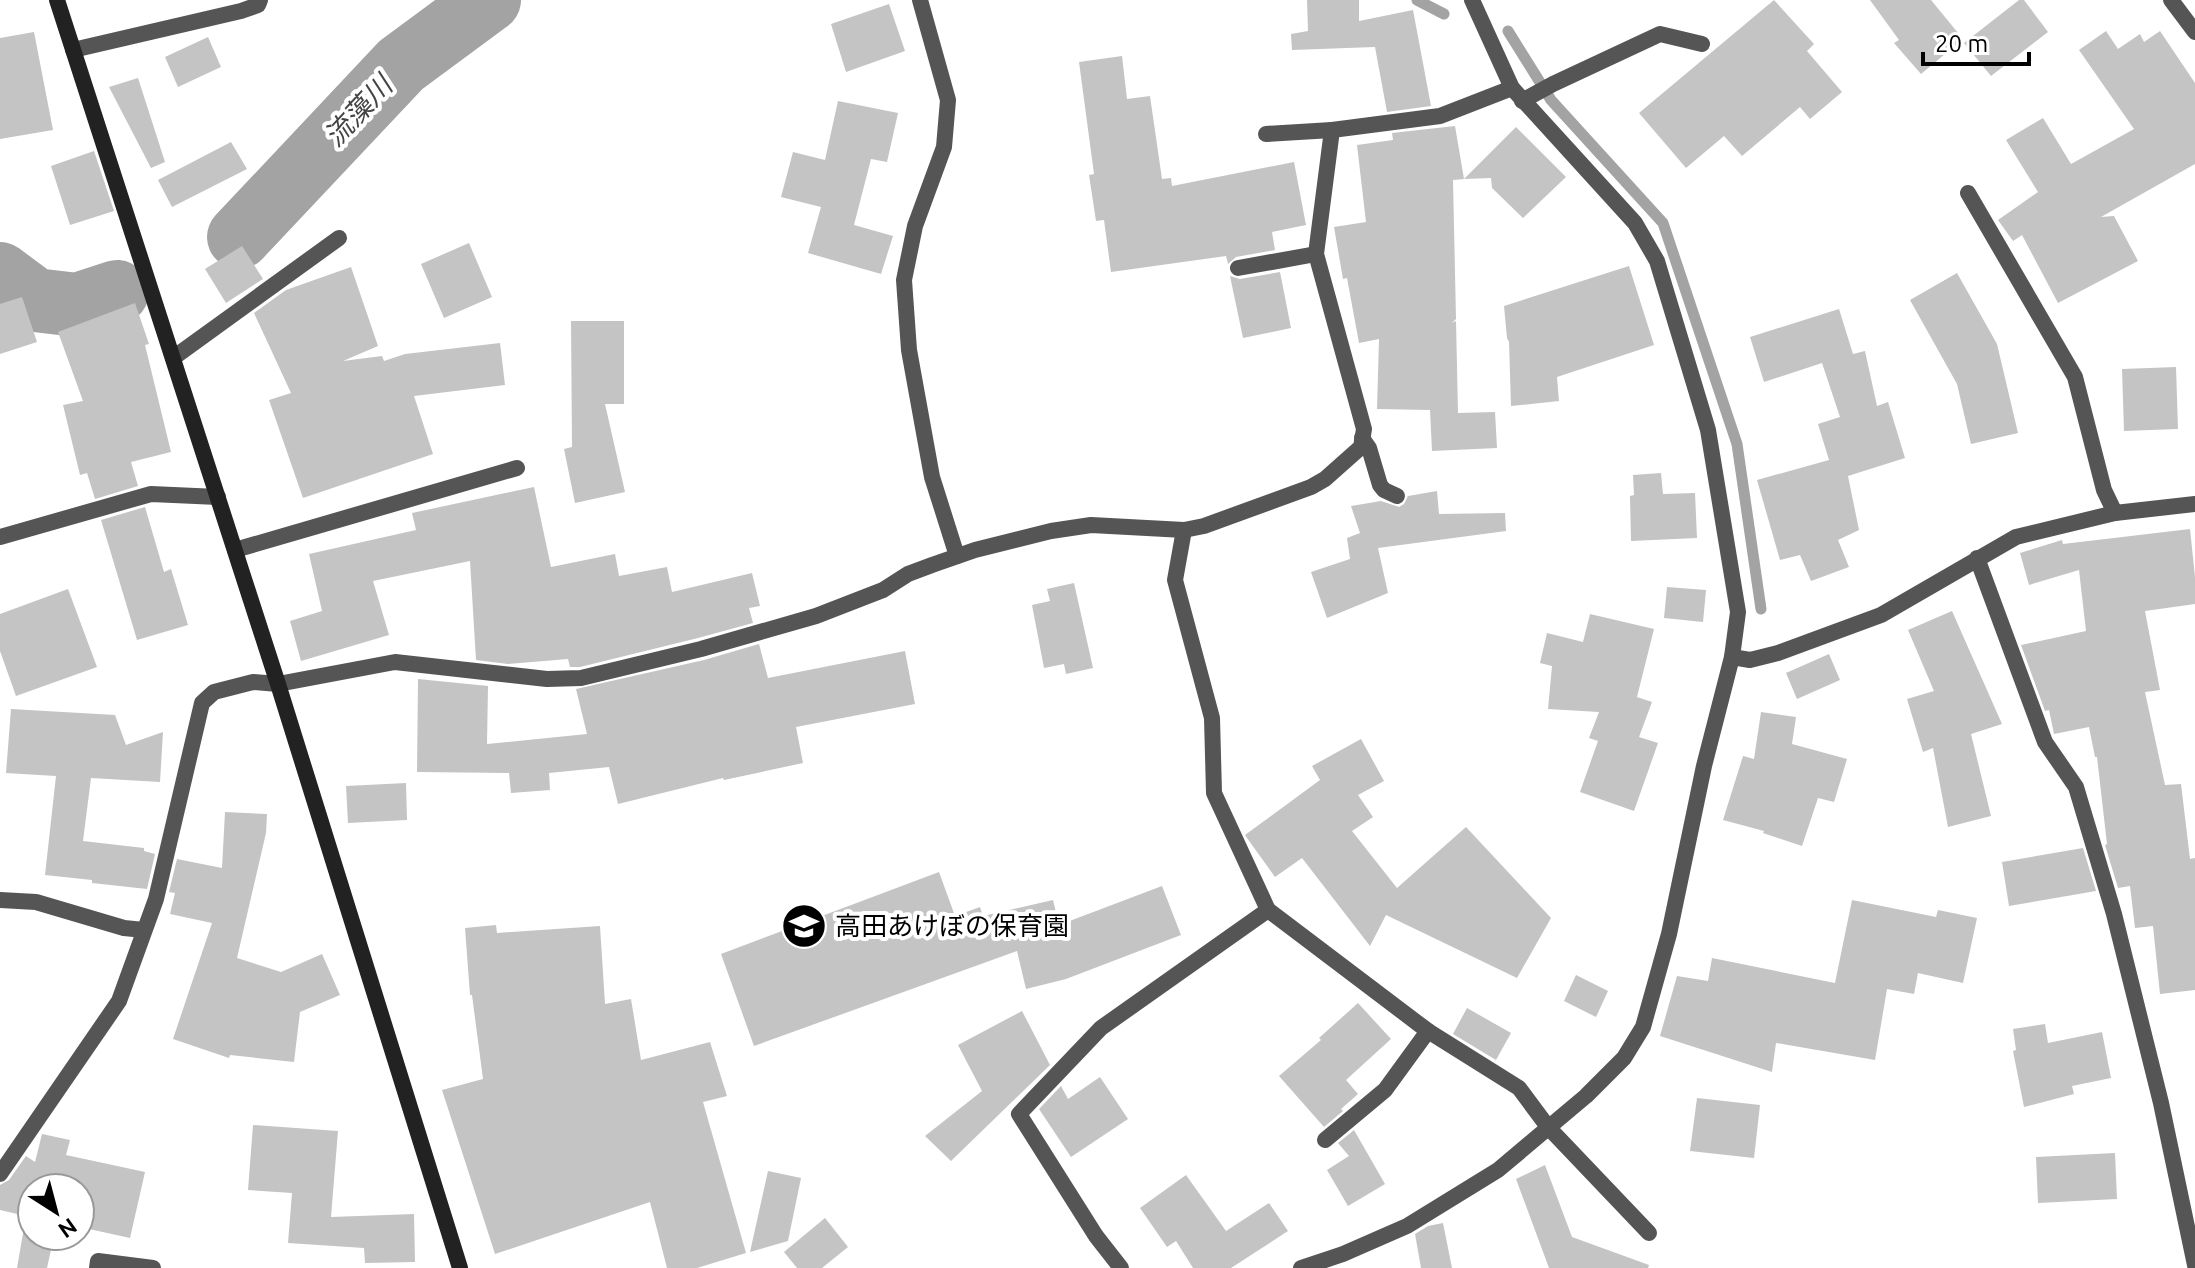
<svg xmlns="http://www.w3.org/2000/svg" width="2195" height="1268" viewBox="0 0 2195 1268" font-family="Ubuntu,'Noto Sans JP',sans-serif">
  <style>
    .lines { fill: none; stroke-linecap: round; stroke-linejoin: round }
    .stream { stroke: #a3a3a3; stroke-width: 11 }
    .river { stroke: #a3a3a3; stroke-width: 64 }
    .building { fill: #c4c4c4 }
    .street { stroke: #555; stroke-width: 16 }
    .secondary { stroke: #222; stroke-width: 16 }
    .labels { text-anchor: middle; stroke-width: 8; stroke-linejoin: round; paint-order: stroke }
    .poi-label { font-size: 26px; fill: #000; stroke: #fff; text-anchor: start }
    .water-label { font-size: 28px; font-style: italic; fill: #444; stroke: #fff }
  </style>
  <rect width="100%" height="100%" fill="#fff"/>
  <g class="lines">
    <g class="stream">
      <polyline points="1417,0 1444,14"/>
      <polyline points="1508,31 1551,100 1663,223 1737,444 1761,609"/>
    </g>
    <g class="river">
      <polyline points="239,237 401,65 489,0"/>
      <polyline points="0,274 35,300 77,305 117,292"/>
    </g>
  </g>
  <g class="building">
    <polygon points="1307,0 1359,0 1359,21 1413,10 1431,106 1387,112 1375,47 1292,50 1291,34 1308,31"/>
    <polygon points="1774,0 1814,44 1807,51 1842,92 1810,119 1800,107 1742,156 1724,136 1686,168 1639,113"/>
    <polygon points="1870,0 1931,0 1963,39 1921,74 1894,43 1899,40"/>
    <polygon points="2019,0 2024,0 2048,32 1991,76 1964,43"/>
    <polygon points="889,4 905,51 846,72 831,24"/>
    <polygon points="2106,31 2118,49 2140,34 2144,42 2160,31 2195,83 2195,164 2101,217 2114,216 2138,261 2058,303 2022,235 2013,241 1998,220 2038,192 2006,140 2043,118 2071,164 2134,129 2079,50"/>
    <polygon points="34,32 53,130 0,139 0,38"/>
    <polygon points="208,37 221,67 178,87 165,57"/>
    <polygon points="1122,56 1127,99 1150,96 1162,179 1171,178 1172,186 1294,162 1306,225 1272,232 1275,250 1236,257 1228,264 1226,256 1111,272 1104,220 1096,221 1089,175 1094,174 1079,62"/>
    <polygon points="138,78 165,162 151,168 109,87"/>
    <polygon points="838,101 898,113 887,162 871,159 854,225 893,236 881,274 808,253 821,207 781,197 793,152 825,160"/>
    <polygon points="1455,126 1464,179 1453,180 1456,319 1452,323 1456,321 1458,413 1495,412 1497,448 1432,451 1430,410 1377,409 1379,339 1359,343 1347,278 1343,279 1334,227 1366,222 1357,145 1393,140 1392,133"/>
    <polygon points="1516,127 1566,177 1523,218 1492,188 1491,178 1464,179"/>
    <polygon points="231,142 247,169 172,207 158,180"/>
    <polygon points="94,151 114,211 70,225 51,166"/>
    <polygon points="469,243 492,297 444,318 421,264"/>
    <polygon points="242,246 263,279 226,303 205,269"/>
    <polygon points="1629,266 1654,345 1557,377 1559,401 1511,406 1509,342 1507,338 1504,306"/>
    <polygon points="351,267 378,346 343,361 382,356 384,361 405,354 500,343 505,385 414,396 433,454 303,498 269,400 291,393 254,313 286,290"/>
    <polygon points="1280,272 1291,328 1243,338 1230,276 1240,279"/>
    <polygon points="1957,273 1997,344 2018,433 1971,444 1957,384 1910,300"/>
    <polygon points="22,297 37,342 0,354 0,304"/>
    <polygon points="135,303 149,344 145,345 171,452 131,462 138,486 95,499 87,473 80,475 63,405 83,401 58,332"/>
    <polygon points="1839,309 1853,354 1865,351 1877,406 1888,402 1905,458 1848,476 1859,530 1838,540 1849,567 1811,581 1800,555 1780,560 1757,480 1829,460 1818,424 1840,417 1822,363 1764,382 1750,337"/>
    <polygon points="571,321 624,321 624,404 605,404 625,492 575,503 564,449 572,447"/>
    <polygon points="2176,367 2178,429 2124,431 2122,369"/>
    <polygon points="1661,473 1663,494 1695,493 1697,538 1631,541 1630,496 1634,495 1633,475"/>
    <polygon points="534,487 551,567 615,554 619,576 667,567 672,592 752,573 760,606 749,608 753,623 698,638 580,667 570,667 568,659 508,664 476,660 470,561 373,581 389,635 301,661 290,621 322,611 309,554 416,530 412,513"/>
    <polygon points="1437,491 1439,514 1505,513 1506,531 1378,548 1388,593 1327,618 1311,572 1350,559 1347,538 1360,533 1351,506 1381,501 1399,507 1404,504 1408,496"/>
    <polygon points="145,507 164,572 171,569 188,625 137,640 101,520"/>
    <polygon points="2190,529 2195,577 2195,604 2145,611 2160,690 2145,692 2165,785 2181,784 2190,859 2195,858 2195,990 2160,994 2153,926 2135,928 2130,886 2118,888 2105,845 2107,844 2097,757 2095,757 2089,727 2054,734 2049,710 2045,711 2021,645 2086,631 2079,570 2029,585 2020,553 2062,540 2063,544"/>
    <polygon points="1074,583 1093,668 1066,674 1064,664 1044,668 1032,605 1050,601 1047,589"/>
    <polygon points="1667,587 1706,590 1703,622 1664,618"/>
    <polygon points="68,589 97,667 16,696 0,651 0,614"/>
    <polygon points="1952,611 2002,724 1971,734 1991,816 1948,827 1933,748 1923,752 1907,699 1934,691 1908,630"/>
    <polygon points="1590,614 1654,629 1637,697 1652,702 1639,737 1658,743 1634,811 1580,792 1598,741 1589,738 1599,712 1548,709 1552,666 1540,663 1547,633 1583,642"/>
    <polygon points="759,644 768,678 905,651 915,704 796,727 803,763 724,780 723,778 618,804 609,767 549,773 550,790 511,793 509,773 417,772 418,679 488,686 487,744 587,734 576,689 704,660"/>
    <polygon points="1829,654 1840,680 1797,699 1786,673"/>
    <polygon points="11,709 115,715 126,745 163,732 160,782 91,778 83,841 144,848 144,851 155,854 147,889 92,883 92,880 45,875 56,776 6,773"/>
    <polygon points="1761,712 1796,717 1792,744 1847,759 1834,802 1818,798 1802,846 1763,833 1764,831 1723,820 1743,756 1754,759"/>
    <polygon points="1361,739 1384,781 1358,795 1373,817 1352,831 1397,888 1466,827 1551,918 1517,978 1386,915 1370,946 1302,858 1275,877 1247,838 1245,835 1320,780 1312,766"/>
    <polygon points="406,783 407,820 348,823 346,786"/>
    <polygon points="225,812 267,814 266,833 237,958 281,972 322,954 340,995 300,1012 294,1062 230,1055 229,1058 173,1039 212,923 170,914 175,893 169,892 177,859 222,868"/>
    <polygon points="2083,848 2096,891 2009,906 2002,862"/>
    <polygon points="939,872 955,916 980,907 983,916 1053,900 1059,925 1162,886 1181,935 1066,979 1026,989 1017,951 754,1046 721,954"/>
    <polygon points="1852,900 1936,917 1938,910 1977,918 1963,983 1918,973 1914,994 1887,989 1875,1060 1776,1043 1772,1072 1660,1036 1677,976 1708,981 1712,958 1835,983"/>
    <polygon points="496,925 497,933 600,926 605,1004 631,999 641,1060 710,1042 727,1096 703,1102 746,1253 697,1268 667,1268 650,1202 495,1254 442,1090 483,1079 472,995 470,995 465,928"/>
    <polygon points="1576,975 1608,991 1596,1017 1564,1001"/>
    <polygon points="1358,1003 1391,1039 1346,1080 1358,1094 1341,1109 1343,1111 1324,1127 1279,1076 1321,1040 1319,1038"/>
    <polygon points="1467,1008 1511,1033 1496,1060 1453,1034"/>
    <polygon points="1022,1011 1050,1065 951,1161 925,1136 982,1091 958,1045"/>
    <polygon points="2045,1024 2048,1043 2102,1032 2111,1078 2072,1086 2074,1094 2024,1107 2013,1051 2016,1050 2013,1029"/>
    <polygon points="1100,1077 1128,1119 1071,1157 1039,1109 1061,1086 1068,1099"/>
    <polygon points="1697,1098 1760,1105 1754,1158 1690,1151"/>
    <polygon points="253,1125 338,1131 331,1217 414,1214 415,1262 365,1263 364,1248 288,1243 292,1193 248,1190"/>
    <polygon points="1354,1130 1385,1184 1348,1206 1327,1170 1349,1156 1338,1143"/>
    <polygon points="42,1134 70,1140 66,1155 145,1172 130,1238 80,1227 80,1188 32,1188 32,1236 54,1236 47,1268 17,1268 26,1216 0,1210 0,1185 9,1180 26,1156 35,1162"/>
    <polygon points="2115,1153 2117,1199 2038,1203 2036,1157"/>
    <polygon points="1545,1165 1572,1237 1649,1265 1648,1268 1549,1268 1516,1179"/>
    <polygon points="768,1171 801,1178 788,1241 750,1252"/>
    <polygon points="1186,1175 1226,1231 1269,1203 1288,1231 1231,1268 1193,1268 1176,1241 1167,1247 1140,1208"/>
    <polygon points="825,1218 848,1247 822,1268 797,1268 784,1252"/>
    <polygon points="1443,1223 1452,1268 1421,1268 1415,1234 1428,1226"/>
  </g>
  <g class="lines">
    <g class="street">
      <polyline points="920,0 948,100 944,147 915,226 904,280 909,350 932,477 957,556"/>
      <polyline points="2171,0 2195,32"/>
      <polyline points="73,50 241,11 258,5 260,0"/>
      <polyline points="1522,101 1553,84 1660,34 1702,44"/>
      <polyline points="1266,134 1332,130"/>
      <polyline points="1968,193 2075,377 2104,490 2115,513"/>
      <polyline points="1238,268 1316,254"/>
      <polyline points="173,358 339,238"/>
      <polyline points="1362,438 1369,448 1380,485 1384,490 1397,496"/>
      <polyline points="1184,530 1175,580 1212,718 1214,793 1268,910"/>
      <polyline points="0,537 151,494 218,497"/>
      <polyline points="235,550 517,468"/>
      <polyline points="1977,558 2045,742 2076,787 2114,914 2161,1103 2195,1265"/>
      <polyline points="1732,657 1750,660 1778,653 1881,615 2016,537 2115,513 2195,504"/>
      <polyline points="0,900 36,902 124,928 144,930"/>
      <polyline points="1325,1140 1385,1090 1428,1031 1519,1088 1548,1127 1649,1233"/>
      <polyline points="0,1174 119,1001 156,899 202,703 214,692 253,682 278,684 395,662 547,679 581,678 701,649 816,616 883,590 908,574 932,565 975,550 1051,531 1091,525 1184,530 1204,526 1311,487 1325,479 1361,447 1364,429 1316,254 1332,130 1440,116 1512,88"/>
      <polyline points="97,1268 98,1261 153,1268"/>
      <polyline points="1121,1268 1096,1236 1019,1114 1101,1028 1268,910 1428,1031"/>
      <polyline points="1301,1268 1343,1254 1407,1226 1498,1170 1586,1096 1624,1058 1643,1027 1669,934 1704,766 1732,657 1738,612 1708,430 1657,261 1635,223 1512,88 1472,0"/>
    </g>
    <polyline class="secondary" points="57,0 278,684 460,1268"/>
  </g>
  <defs>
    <g id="school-disc" transform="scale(2.3)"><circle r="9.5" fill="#000" stroke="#fff"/><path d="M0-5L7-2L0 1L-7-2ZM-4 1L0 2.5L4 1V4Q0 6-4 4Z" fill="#fff"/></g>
  </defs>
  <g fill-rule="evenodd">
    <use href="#school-disc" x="804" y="926"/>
  </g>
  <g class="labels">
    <g class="poi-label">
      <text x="835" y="935">高田あけぼの保育園</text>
    </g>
    <g class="water-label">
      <text transform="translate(358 111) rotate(-47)" y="10">流藻川</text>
    </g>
  </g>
  <g transform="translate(56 1212) rotate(144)"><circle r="38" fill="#ffffff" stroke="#999999" stroke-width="2"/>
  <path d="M0-6L14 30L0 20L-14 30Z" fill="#000000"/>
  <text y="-12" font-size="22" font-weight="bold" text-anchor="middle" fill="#000000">N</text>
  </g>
  <path d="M1923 52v12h106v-12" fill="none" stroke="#000000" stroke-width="4"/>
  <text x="1935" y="52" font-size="24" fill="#000000" stroke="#ffffff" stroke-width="6" paint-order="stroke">20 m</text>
</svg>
